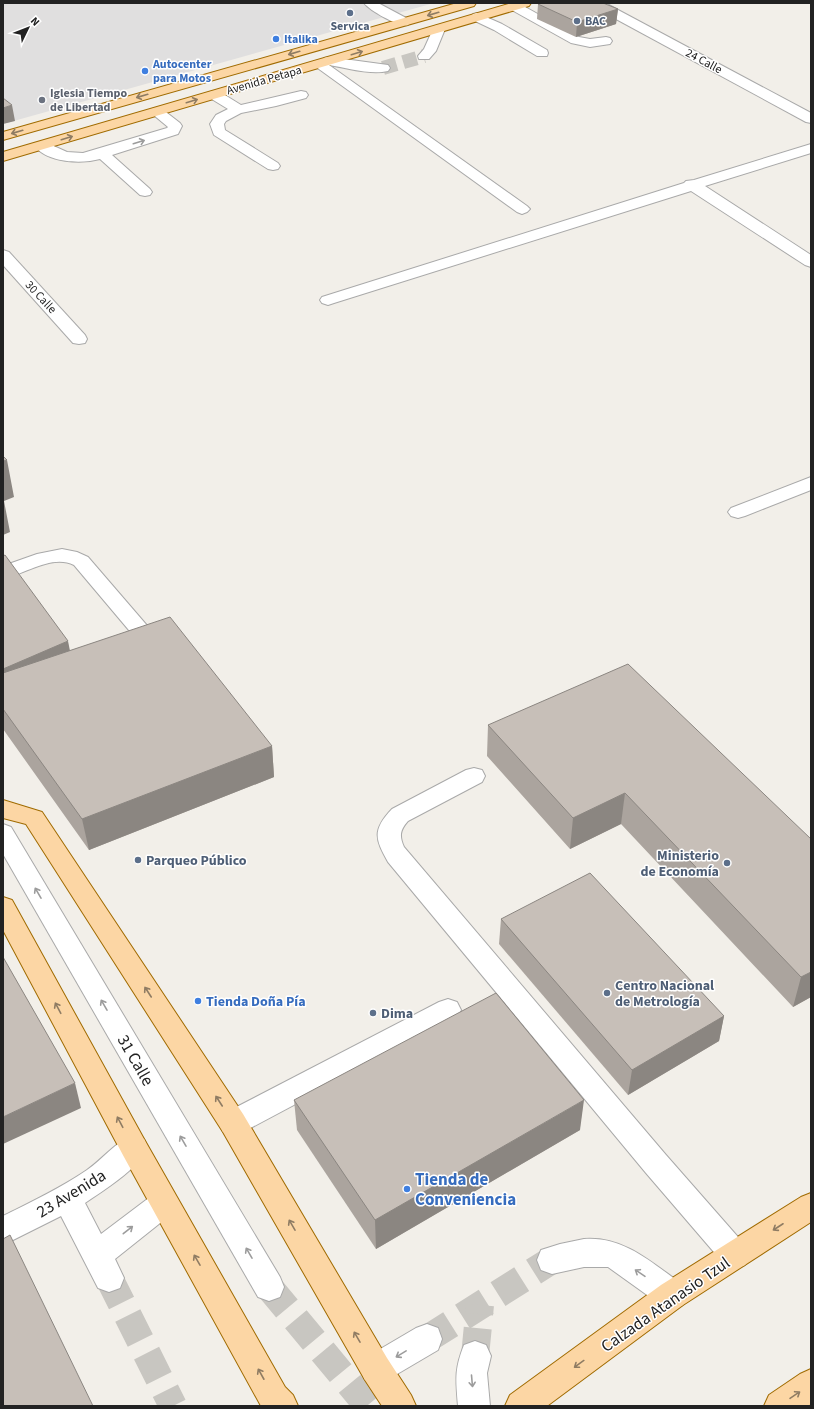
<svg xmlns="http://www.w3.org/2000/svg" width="814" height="1409" viewBox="0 0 814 1409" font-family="'Source Sans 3',sans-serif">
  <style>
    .residential { fill: #e0dfdf }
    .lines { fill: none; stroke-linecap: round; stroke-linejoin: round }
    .minor-tunnel-far1 { stroke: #c8c6c1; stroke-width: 14; stroke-dasharray: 14 7; stroke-linecap: butt }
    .minor-tunnel { stroke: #c8c6c1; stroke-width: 28; stroke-dasharray: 28 14; stroke-linecap: butt }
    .minor-casing { stroke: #a9a9a9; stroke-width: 2 }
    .major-casing { stroke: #a06b00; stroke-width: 2 }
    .minor { fill: #fff; fill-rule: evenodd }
    .major { fill: #fcd6a4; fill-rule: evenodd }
    .wall { fill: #aba49e }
    .shaded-wall { fill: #8b8681 }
    .building { fill: #c7bfb8; stroke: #8b8681 }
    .oneway { stroke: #8f7c63 }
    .oneway2 { stroke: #9c9c9c }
    .service-dot { fill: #5c6f8a; stroke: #fff; stroke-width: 1.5 }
    .shop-dot { fill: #3f7fe0; stroke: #fff; stroke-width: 1.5 }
    .worship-dot { fill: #6b7280; stroke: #fff; stroke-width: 1.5 }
    .labels { text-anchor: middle; stroke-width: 3; stroke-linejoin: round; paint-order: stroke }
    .far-service-label { font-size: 12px; font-weight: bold; fill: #4e5e75; stroke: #fff; text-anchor: start }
    .far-shop-label { font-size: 12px; font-weight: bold; fill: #366cbe; stroke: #fff; text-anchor: start }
    .far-street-label { font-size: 12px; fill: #222; stroke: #fff }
    .far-worship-label { font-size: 12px; font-weight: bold; fill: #5b616d; stroke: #fff; text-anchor: start }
    .service-label { font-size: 14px; font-weight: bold; fill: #4e5e75; stroke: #fff; text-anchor: start }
    .shop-label { font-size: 14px; font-weight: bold; fill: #366cbe; stroke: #fff; text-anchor: start }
    .near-street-label { font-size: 17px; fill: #222; stroke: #fff }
    .near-shop-label { font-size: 17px; font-weight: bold; fill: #366cbe; stroke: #fff; text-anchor: start }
  </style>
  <rect width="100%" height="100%" fill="#f2efe9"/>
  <polygon class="residential" points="3,3 434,3 3,124"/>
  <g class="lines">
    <polyline class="minor-tunnel-far1" points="383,68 424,56"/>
    <g class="minor-tunnel">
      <polyline points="109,1278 173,1406"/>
      <polyline points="269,1287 368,1406"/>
      <polyline points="427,1339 552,1260"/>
      <polyline points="475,1356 480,1305"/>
    </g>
    <g class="minor-casing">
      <g id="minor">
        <path d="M 364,3 L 378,3 L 408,19 L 410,22 L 408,25 C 399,27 370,11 364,3 Z"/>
        <polygon points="510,3 518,3 579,37 590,39 606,37 610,38 612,41 610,44 590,47 571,43 510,9 508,6"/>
        <polygon points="590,3 605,3 811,113 811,123 806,122 592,6"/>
        <polygon points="477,13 502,24 547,50 548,53 547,56 537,56 494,30 473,20 471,17 473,14"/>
        <polygon points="439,25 443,26 445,29 436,51 429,59 419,59 418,56 424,49 433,29 435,26"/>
        <path d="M 329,57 L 388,65 L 390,68 L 388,71 C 370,75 347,68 329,65 L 527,206 L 530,209 L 527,212 L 522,214 L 517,212 L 312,64 L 314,61 L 323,61 L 324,58 Z"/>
        <polygon points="215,91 220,92 241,105 301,91 306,92 308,95 306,98 276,106 241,113 226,121 224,124 225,130 278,163 280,166 278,169 273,170 268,169 214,135 210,124 216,115 228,109 210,98 208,95 210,92"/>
        <path d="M 157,108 L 162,109 L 180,123 L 182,126 L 178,134 L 112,155 L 150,189 L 152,192 L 150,195 L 145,196 L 140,195 L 100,159 C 82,164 47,163 35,146 L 37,143 L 42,142 L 47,143 L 67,152 L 83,153 L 167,128 L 168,127 L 150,112 L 152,109 Z"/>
        <polygon points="811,144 811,153 705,186 811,255 811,267 805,265 691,191 334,303 328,305 322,303 320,300 322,297 684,183 686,181 694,180"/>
        <polygon points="3,250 9,252 85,335 87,339 85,343 79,344 73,343 3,265"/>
        <polygon points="811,477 811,490 745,516 738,518 731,516 728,512 731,508"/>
        <path d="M 62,549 L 77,552 L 88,557 L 150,629 L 154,634 L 155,642 C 148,653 142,661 128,657 L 125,652 L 133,641 L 133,635 L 74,565 C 52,554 25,574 3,579 L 3,566 L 37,554 Z"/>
        <path d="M 474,768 L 482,770 L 485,776 L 482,782 L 408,821 C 400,830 399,836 404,847 L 666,1155 L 745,1245 L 750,1255 L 745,1265 L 735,1269 L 725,1265 L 646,1173 L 388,862 C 375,839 372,830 392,809 L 466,770 Z"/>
        <polygon points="3,824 11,827 280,1277 284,1287 280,1297 269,1301 258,1297 3,854"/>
        <polygon points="448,999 457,1002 461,1010 457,1018 243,1132 233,1135 223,1132 219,1123 223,1114 439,1002"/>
        <path d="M 134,1135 L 144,1139 L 148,1148 C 138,1169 104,1190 85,1203 L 101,1234 L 154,1194 L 164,1190 L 174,1194 L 178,1203 L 174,1212 L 115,1259 L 124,1278 L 120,1288 L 109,1292 L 98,1288 L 61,1216 L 3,1245 L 3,1216 C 31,1202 61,1188 87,1170 C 103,1159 115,1142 134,1135 Z"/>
        <path d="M 584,1239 C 624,1236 652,1263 683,1285 L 687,1295 L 683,1305 L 672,1309 L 661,1305 L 608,1267 L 584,1267 L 552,1274 L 541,1270 L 537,1260 L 541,1250 L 560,1244 Z"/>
        <polygon points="427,1324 438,1328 442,1339 438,1350 387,1380 376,1384 365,1380 360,1369 365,1358 416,1328"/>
        <path d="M 475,1341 L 486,1345 L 491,1356 L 487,1373 L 490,1406 L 458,1406 C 456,1380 454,1370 464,1345 Z"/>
      </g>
    </g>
    <g class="major-casing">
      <g id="major">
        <polygon points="457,3 476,3 474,6 3,140 3,132"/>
        <polygon points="512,3 531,3 529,6 3,161 3,152"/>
        <polygon points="3,800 42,812 243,1114 387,1358 411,1395 416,1406 382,1406 365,1380 223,1132 26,824 3,818"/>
        <polygon points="3,897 12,900 144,1139 285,1387 293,1395 298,1406 261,1406 124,1157 3,930"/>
        <polygon points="811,1193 811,1222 683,1305 547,1406 505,1406 510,1395 661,1285 801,1197"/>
        <polygon points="811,1369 811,1404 808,1406 764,1406 769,1395 800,1374"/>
      </g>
    </g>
    <use href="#minor" class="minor"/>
    <use href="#major" class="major"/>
  </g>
  <g class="wall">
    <polygon points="538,4 618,9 616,24 576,37 537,19"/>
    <polygon points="3,556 70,651 272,746 274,777 89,850 3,729"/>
    <polygon points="488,725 811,839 811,997 793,1007 621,824 570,849 487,756"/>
    <polygon points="501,919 724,1016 719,1041 628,1095 499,944"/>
    <polygon points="294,1100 580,1130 376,1249 297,1130"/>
  </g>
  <g class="shaded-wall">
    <polygon points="618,9 616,24 576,37 577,22"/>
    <polygon points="12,105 15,121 3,124 3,108"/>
    <polygon points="7,460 14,497 4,501 10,532 3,535 3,461"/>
    <polygon points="68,641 73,666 3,697 3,669"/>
    <polygon points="272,746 274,777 89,850 82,819"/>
    <polygon points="625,793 621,824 570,849 573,818"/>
    <polygon points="811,972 811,997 793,1007 801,977"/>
    <polygon points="724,1016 719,1041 628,1095 632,1070"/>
    <polygon points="75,1083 81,1108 3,1144 3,1117"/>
    <polygon points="584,1100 580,1130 376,1249 375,1220"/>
  </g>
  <g class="building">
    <polygon points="543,3 603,3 618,9 577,22 538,4"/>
    <polygon points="3,98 12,105 3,108"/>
    <polygon points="3,456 7,460 3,461"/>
    <polygon points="5,555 68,641 3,669 3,556"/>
    <polygon points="170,617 272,746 82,819 3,709 3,673"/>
    <polygon points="628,664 811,839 811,972 801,977 625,793 573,818 488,725"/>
    <polygon points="590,873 724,1016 632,1070 501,919"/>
    <polygon points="3,957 75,1083 3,1117"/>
    <polygon points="496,993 584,1100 375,1220 294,1100"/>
    <polygon points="10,1235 93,1406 3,1406 3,1239"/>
  </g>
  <defs><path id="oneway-shaft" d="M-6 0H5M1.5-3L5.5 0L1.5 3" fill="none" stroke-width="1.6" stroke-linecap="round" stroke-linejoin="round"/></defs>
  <g class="oneway">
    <use href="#oneway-shaft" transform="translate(433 14) rotate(164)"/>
    <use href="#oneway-shaft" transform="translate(294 53) rotate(164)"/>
    <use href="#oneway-shaft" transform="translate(357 53) rotate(-17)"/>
    <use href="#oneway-shaft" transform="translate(142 96) rotate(164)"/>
    <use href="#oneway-shaft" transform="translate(192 101) rotate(-17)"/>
    <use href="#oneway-shaft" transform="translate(17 132) rotate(164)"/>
    <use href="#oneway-shaft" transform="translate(67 138) rotate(-17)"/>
    <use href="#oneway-shaft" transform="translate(148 992) rotate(-123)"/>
    <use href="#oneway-shaft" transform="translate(58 1008) rotate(-118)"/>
    <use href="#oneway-shaft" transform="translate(219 1101) rotate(-123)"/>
    <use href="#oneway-shaft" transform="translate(120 1122) rotate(-118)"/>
    <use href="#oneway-shaft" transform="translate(292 1225) rotate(-120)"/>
    <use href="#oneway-shaft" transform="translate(778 1227) rotate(147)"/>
    <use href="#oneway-shaft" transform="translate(197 1260) rotate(-120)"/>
    <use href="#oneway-shaft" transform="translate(357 1337) rotate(-120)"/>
    <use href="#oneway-shaft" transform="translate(579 1364) rotate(144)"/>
    <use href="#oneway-shaft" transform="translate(261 1374) rotate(-119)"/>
    <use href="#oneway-shaft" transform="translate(795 1395) rotate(-34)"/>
  </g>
  <g class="oneway2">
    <use href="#oneway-shaft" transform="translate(139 142) rotate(-17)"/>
    <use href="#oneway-shaft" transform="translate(38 893) rotate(-120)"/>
    <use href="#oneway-shaft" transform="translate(104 1005) rotate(-120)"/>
    <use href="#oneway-shaft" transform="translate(183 1141) rotate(-120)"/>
    <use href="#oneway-shaft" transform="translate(128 1230) rotate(-38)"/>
    <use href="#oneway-shaft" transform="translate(249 1253) rotate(-120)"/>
    <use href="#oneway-shaft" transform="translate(640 1273) rotate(-146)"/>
    <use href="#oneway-shaft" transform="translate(401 1354) rotate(149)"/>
    <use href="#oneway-shaft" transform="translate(472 1381) rotate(85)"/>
  </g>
  <g class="service-dot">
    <circle cx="350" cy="13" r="4"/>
    <circle cx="577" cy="21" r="4"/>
    <circle cx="138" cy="860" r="4"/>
    <circle cx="727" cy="863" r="4"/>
    <circle cx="607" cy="993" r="4"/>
    <circle cx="373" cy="1013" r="4"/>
  </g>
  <g class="shop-dot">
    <circle cx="276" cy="39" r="4"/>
    <circle cx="145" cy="71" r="4"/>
    <circle cx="198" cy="1001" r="4"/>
    <circle cx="407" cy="1189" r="4"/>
  </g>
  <circle class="worship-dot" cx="42" cy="100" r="4"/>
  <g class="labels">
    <g class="far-service-label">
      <text x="585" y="25">BAC</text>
      <text x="350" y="30" text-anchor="middle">Servica</text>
    </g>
    <g class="far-shop-label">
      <text x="284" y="43">Italika</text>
      <text x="153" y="68">Autocenter<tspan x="153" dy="14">para Motos</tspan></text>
    </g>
    <g class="far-street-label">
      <text transform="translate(704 61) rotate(28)" y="4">24 Calle</text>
      <text transform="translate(264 80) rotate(-16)" y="4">Avenida Petapa</text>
      <text transform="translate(41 297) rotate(47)" y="4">30 Calle</text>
    </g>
    <g class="far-worship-label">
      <text x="50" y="97">Iglesia Tiempo<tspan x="50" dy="14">de Libertad</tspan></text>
    </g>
    <g class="service-label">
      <text x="719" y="860" text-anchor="end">Ministerio<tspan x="719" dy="16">de Economía</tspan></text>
      <text x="146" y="865">Parqueo Público</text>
      <text x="615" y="990">Centro Nacional<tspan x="615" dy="16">de Metrología</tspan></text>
      <text x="381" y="1018">Dima</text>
    </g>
    <g class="shop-label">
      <text x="206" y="1006">Tienda Doña Pía</text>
    </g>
    <g class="near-street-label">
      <text transform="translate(136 1060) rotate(60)" y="6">31 Calle</text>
      <text transform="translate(71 1193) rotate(-31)" y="6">23 Avenida</text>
      <text transform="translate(665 1304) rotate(-35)" y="6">Calzada Atanasio Tzul</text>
    </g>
    <g class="near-shop-label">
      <text x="415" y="1185">Tienda de<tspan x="415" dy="20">Conveniencia</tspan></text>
    </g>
  </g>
  <rect width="814" height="1409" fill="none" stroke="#222222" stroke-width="8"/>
  <g transform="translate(28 28) rotate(47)" stroke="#ffffff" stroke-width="3" paint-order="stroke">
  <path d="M0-3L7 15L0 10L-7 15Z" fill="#222222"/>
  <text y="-6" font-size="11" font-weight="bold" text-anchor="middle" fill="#222222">N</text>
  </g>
</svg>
